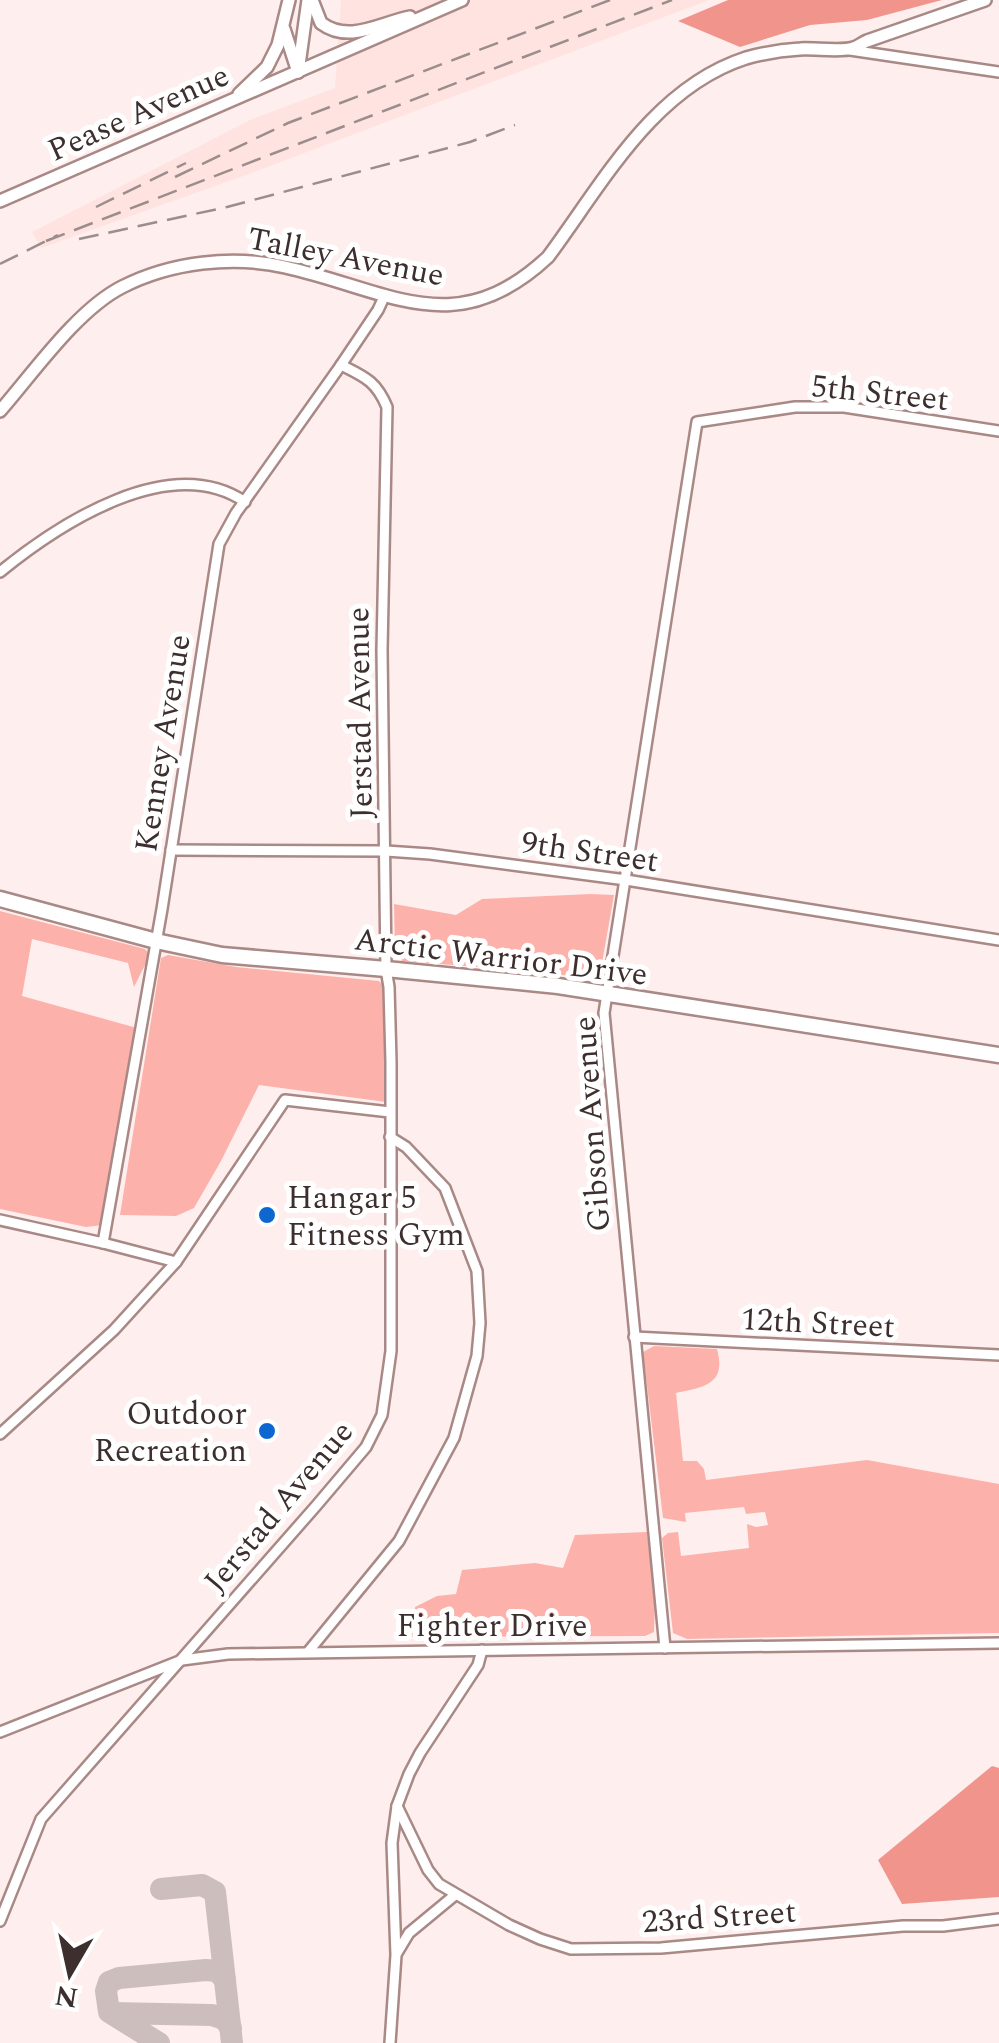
<svg xmlns="http://www.w3.org/2000/svg" width="999" height="2043" viewBox="0 0 999 2043" font-family="Spectral,serif">
  <style>
    .built { fill: #fee3e0 }
    .green { fill: #fcb2ab }
    .forest { fill: #f1948c }
    .lines { fill: none; stroke-linecap: round; stroke-linejoin: round }
    .taxiway { stroke: #ccbebd; stroke-width: 22 }
    .minor-casing { stroke: #a98986; stroke-width: 14 }
    .tertiary-casing { stroke: #a98986; stroke-width: 16 }
    .primary-casing { stroke: #a98986; stroke-width: 19 }
    .minor { stroke: #fff; stroke-width: 9 }
    .tertiary { stroke: #fff; stroke-width: 11 }
    .primary { stroke: #fff; stroke-width: 14 }
    .rail { stroke: #9b8d8c; stroke-width: 2.5; stroke-dasharray: 20 10; stroke-linecap: butt }
    .poi-dot { fill: #0e67d1; stroke: #fff; stroke-width: 4 }
    .labels { text-anchor: middle; stroke-width: 10; stroke-linejoin: round; paint-order: stroke }
    .street-label { font-size: 32px; fill: #3c2f2e; stroke: #fff }
    .poi-label { font-size: 32px; fill: #3c2f2e; stroke: #fff; text-anchor: start }
  </style>
  <rect width="100%" height="100%" fill="#feefee"/>
  <polygon class="built" points="341,0 709,0 246,175 41,248 32,232 250,120 335,88"/>
  <g class="green">
    <polygon points="591,894 614,895 599,980 541,972 402,961 398,953 395,952 394,904 456,915 482,899"/>
    <polygon points="0,911 145,949 150,955 134,987 128,963 32,939 22,996 137,1028 103,1225 86,1227 0,1209"/>
    <polygon points="168,955 236,967 379,981 384,986 386,1102 259,1085 221,1161 194,1208 176,1216 120,1215 161,958"/>
    <path d="M 654,1346 L 717,1349 C 727,1385 703,1387 676,1393 L 683,1461 L 697,1461 L 704,1469 L 706,1480 L 867,1460 L 999,1484 L 999,1633 L 687,1639 L 673,1633 L 662,1538 L 668,1533 L 678,1532 L 681,1556 L 749,1548 L 747,1524 L 756,1527 L 768,1525 L 765,1512 L 746,1514 L 744,1507 L 685,1513 L 686,1522 L 663,1518 L 643,1352 Z"/>
    <polygon points="647,1532 655,1605 654,1632 645,1636 411,1637 415,1607 437,1596 456,1594 462,1570 535,1563 563,1568 575,1535"/>
  </g>
  <g class="forest">
    <polygon points="728,0 942,0 867,20 810,25 740,47 678,21"/>
    <polygon points="992,1766 999,1768 999,1897 902,1904 878,1860"/>
  </g>
  <g class="lines">
    <g class="taxiway">
      <polyline points="161,1889 202,1885 215,1892 232,2043"/>
      <polyline points="112,2013 212,2015 224,2019 231,2028"/>
      <polyline points="159,2043 109,2012 106,1991 109,1982 119,1978 206,1970 217,1971 225,1980"/>
    </g>
    <g class="minor-casing">
      <g id="minor">
        <polyline points="850,50 999,72"/>
        <path d="M 0,572 C 59,524 170,451 245,502"/>
        <polyline points="171,850 386,851 430,854 626,880 999,940"/>
        <polyline points="0,1220 103,1243 176,1262"/>
        <polyline points="103,1243 162,909 219,544 236,513 341,365 378,310 384,297"/>
        <polyline points="634,1337 999,1355"/>
        <polyline points="0,1434 114,1330 176,1262 285,1100 390,1112"/>
        <polyline points="665,1648 604,1013 697,422 795,407 844,407 999,431"/>
        <polyline points="308,1652 399,1541 454,1438 477,1356 480,1323 477,1271 445,1188 406,1147 390,1137"/>
        <polyline points="0,1732 182,1660 228,1654 999,1643"/>
        <polyline points="397,1806 428,1870 439,1884 509,1925 540,1939 571,1949 661,1948 903,1926 943,1926 999,1919"/>
        <path d="M 0,1921 L 41,1819 L 316,1506 L 366,1447 L 382,1415 L 391,1351 L 391,1062 L 389,987 L 386,969 L 382,650 L 387,407 C 376,381 365,377 341,365"/>
        <polyline points="397,1953 409,1933 455,1895"/>
        <polyline points="390,2043 396,1955 392,1843 397,1806 409,1774 420,1753 478,1665 482,1650"/>
      </g>
    </g>
    <g class="tertiary-casing">
      <g id="tertiary">
        <path d="M 312,0 L 321,23 C 349,44 380,23 410,17"/>
        <polyline points="284,29 298,72"/>
        <polyline points="298,72 308,0"/>
        <polyline points="239,94 267,67 278,45 289,0"/>
        <polyline points="0,201 462,0"/>
        <path d="M 0,411 C 34,372 77,310 122,287 C 171,262 233,255 285,267 C 389,290 455,344 548,257 C 603,183 653,88 746,58 C 764,53 781,50 800,49 C 813,48 843,52 853,48 C 858,47 862,43 867,41 L 985,0"/>
      </g>
    </g>
    <g class="primary-casing">
      <polyline id="primary" points="0,899 156,941 222,955 386,969 558,986 999,1055"/>
    </g>
    <use href="#minor" class="minor"/>
    <use href="#tertiary" class="tertiary"/>
    <use href="#primary" class="primary"/>
    <g class="rail">
      <polyline points="175,177 288,123 610,0"/>
      <polyline points="96,207 186,163"/>
      <polyline points="79,239 227,207 470,142 515,125"/>
      <polyline points="46,241 672,0"/>
      <polyline points="0,264 58,235"/>
    </g>
  </g>
  <g class="poi-dot">
    <circle cx="267" cy="1215" r="10"/>
    <circle cx="267" cy="1431" r="10"/>
  </g>
  <g class="labels">
    <g class="street-label">
      <text transform="translate(138 112) rotate(-24)" y="11">Pease Avenue</text>
      <text transform="translate(346 256) rotate(11)" y="11">Talley Avenue</text>
      <text transform="translate(880 392) rotate(6)" y="11">5th Street</text>
      <text transform="translate(359 713) rotate(-91)" y="11">Jerstad Avenue</text>
      <text transform="translate(162 743) rotate(-81)" y="11">Kenney Avenue</text>
      <text transform="translate(590 851) rotate(8)" y="11">9th Street</text>
      <text transform="translate(501 956) rotate(7)" y="11">Arctic Warrior Drive</text>
      <text transform="translate(591 1124) rotate(-94)" y="11">Gibson Avenue</text>
      <text transform="translate(818 1322) rotate(3)" y="11">12th Street</text>
      <text transform="translate(278 1506) rotate(-50)" y="11">Jerstad Avenue</text>
      <text x="492" y="1636">Fighter Drive</text>
      <text transform="translate(719 1916) rotate(-4)" y="11">23rd Street</text>
    </g>
    <g class="poi-label">
      <text x="287" y="1208">Hangar 5<tspan x="287" dy="37">Fitness Gym</tspan></text>
      <text x="247" y="1424" text-anchor="end">Outdoor<tspan x="247" dy="37">Recreation</tspan></text>
    </g>
  </g>
  <g transform="translate(70 1973) rotate(189)" stroke="#ffffff" stroke-width="8" paint-order="stroke">
  <path d="M0-8L18 38L0 25L-18 38Z" fill="#3c2f2e"/>
  <text y="-15" font-size="28" font-weight="bold" text-anchor="middle" fill="#3c2f2e">N</text>
  </g>
</svg>
